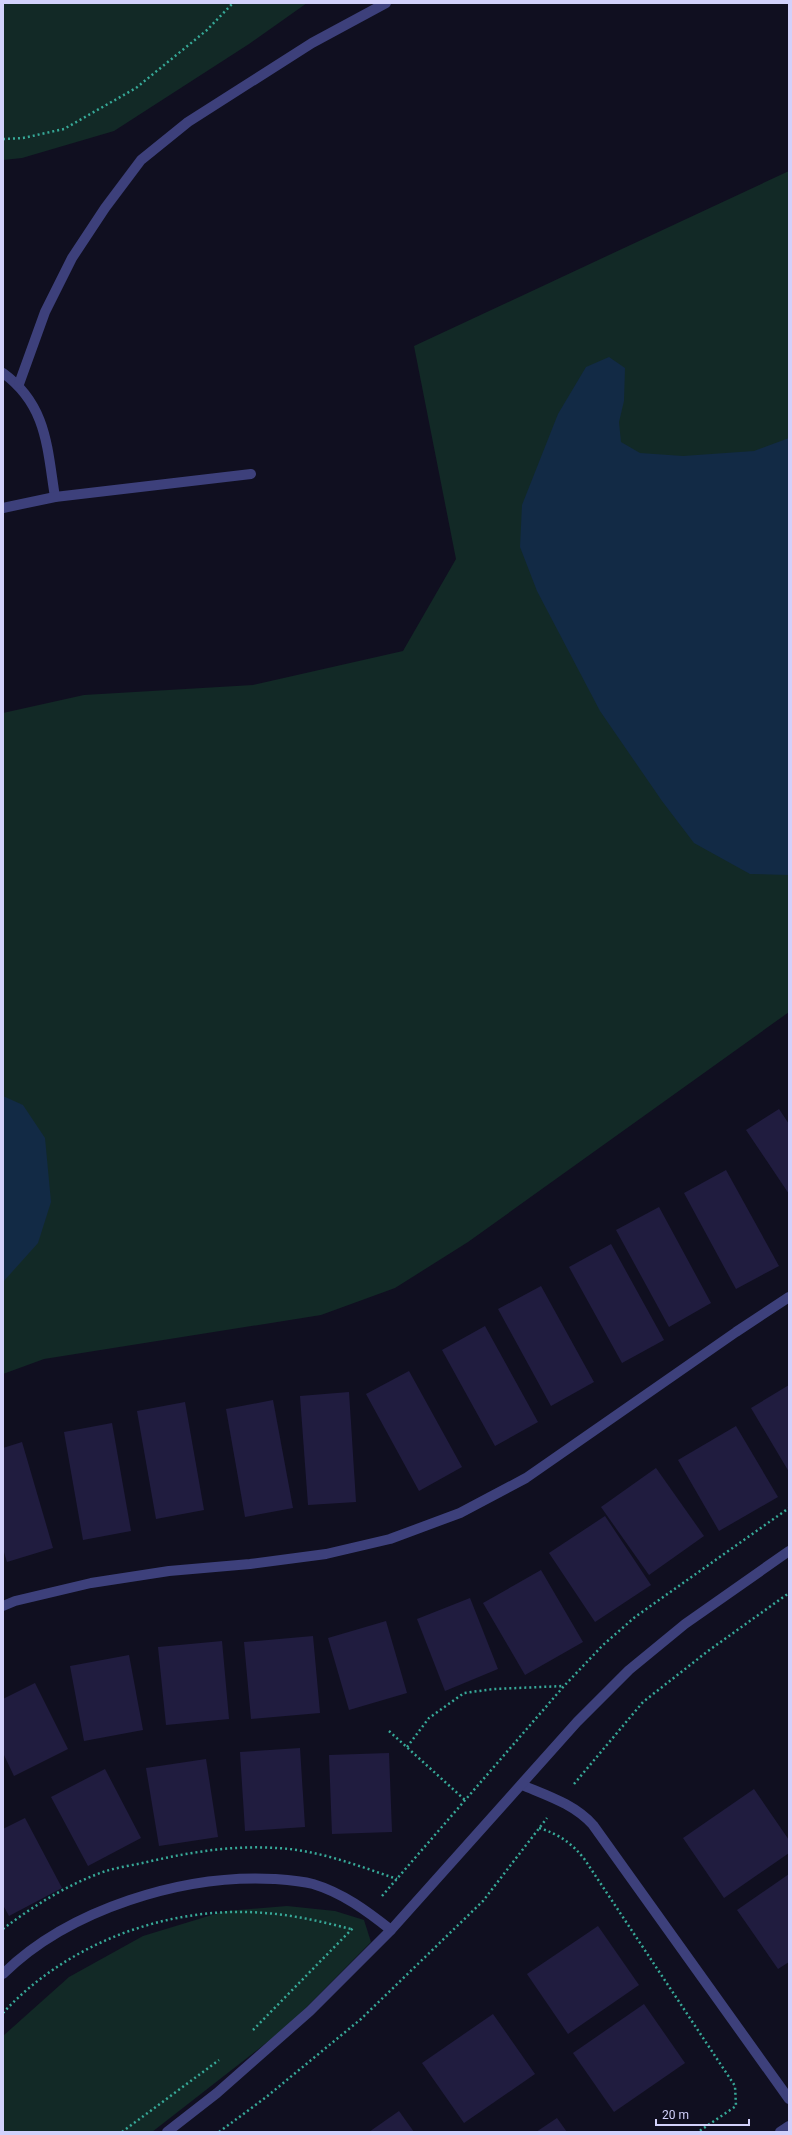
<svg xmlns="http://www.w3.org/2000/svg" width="792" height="2135" viewBox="0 0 792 2135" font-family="Roboto,sans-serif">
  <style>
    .green { fill: #122926 }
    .water { fill: #122a45 }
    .building { fill: #201c3f }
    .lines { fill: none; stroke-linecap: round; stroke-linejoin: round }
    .path { stroke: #37a998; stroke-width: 2.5; stroke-dasharray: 2 3; stroke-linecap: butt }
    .minor { stroke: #3d407b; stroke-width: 10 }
    .tertiary { stroke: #3d407b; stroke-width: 10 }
  </style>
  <rect width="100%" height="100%" fill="#100f20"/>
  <g class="green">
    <polygon points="3,3 307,3 249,44 114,131 22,158 3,160"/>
    <polygon points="789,171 789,1012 468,1242 395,1288 321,1315 44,1359 3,1374 3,713 84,695 253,685 403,651 456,559 414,346"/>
    <polygon points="287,1906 335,1911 364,1920 371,1942 288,2026 152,2132 3,2132 3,2036 69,1977 143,1936 225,1911"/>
  </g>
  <g class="water">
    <polygon points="609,357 625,368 624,401 619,422 621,442 640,453 683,456 754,451 789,438 789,875 750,874 694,843 662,801 600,711 537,591 520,547 522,505 558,414 586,367"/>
    <polygon points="3,1096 23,1105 45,1138 51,1202 38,1243 3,1282"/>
  </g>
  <g class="building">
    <polygon points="779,1109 789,1124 789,1194 746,1130"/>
    <polygon points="726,1170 779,1266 736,1289 684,1193"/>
    <polygon points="659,1207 711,1303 669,1327 616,1230"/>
    <polygon points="611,1244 664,1340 622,1363 569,1267"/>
    <polygon points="541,1286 594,1382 551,1406 498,1309"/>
    <polygon points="485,1326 538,1422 495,1446 442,1350"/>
    <polygon points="409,1371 462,1467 419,1491 366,1394"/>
    <polygon points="789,1385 789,1472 751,1408"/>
    <polygon points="349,1392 356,1502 308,1505 300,1396"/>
    <polygon points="273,1400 293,1508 245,1517 226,1409"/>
    <polygon points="185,1402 204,1510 156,1519 137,1411"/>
    <polygon points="112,1423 131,1531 83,1540 64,1432"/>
    <polygon points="736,1426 778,1497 719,1531 678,1460"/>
    <polygon points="22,1442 53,1548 7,1562 3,1549 3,1448"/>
    <polygon points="656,1468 704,1536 649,1575 601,1507"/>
    <polygon points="605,1516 651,1585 595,1622 549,1553"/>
    <polygon points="541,1570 583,1642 525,1675 483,1603"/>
    <polygon points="470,1598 498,1669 445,1691 417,1619"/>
    <polygon points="386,1621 407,1693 349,1710 328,1638"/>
    <polygon points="313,1636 320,1713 251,1719 244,1642"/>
    <polygon points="222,1641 229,1719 166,1725 158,1647"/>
    <polygon points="129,1655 143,1730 84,1741 70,1666"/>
    <polygon points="35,1683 68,1749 14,1776 3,1753 3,1699"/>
    <polygon points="300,1748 305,1827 245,1831 240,1752"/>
    <polygon points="389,1753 392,1832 332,1834 329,1755"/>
    <polygon points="206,1759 218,1837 159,1846 146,1768"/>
    <polygon points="105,1769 141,1838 88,1866 51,1797"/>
    <polygon points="754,1789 789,1840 789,1853 724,1898 683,1838"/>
    <polygon points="25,1818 62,1888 9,1916 3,1905 3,1829"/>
    <polygon points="789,1874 789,1962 778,1969 737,1910"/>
    <polygon points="598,1926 639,1985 568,2034 527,1974"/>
    <polygon points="644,2004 685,2063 614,2112 573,2053"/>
    <polygon points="493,2014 535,2074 464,2123 422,2063"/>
    <polygon points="399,2111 414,2132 369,2132"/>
    <polygon points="557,2118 567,2132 536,2132"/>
  </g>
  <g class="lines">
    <g class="path">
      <polyline points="3,139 23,138 64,129 136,88 207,30 233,3"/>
      <polyline points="389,1731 465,1800"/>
      <polyline points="407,1747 429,1718 464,1693 494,1689 564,1686"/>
      <polyline points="574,1784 643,1702 708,1651 789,1593"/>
      <path d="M 539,1828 C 559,1834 573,1844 585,1860 L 735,2086 L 736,2106 L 698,2132"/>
      <polyline points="382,1896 564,1686 603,1645 635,1617 789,1508"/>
      <path d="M 3,1929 C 33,1906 70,1883 106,1871 C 119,1867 134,1865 147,1862 C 195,1851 240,1844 289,1849 C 326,1853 362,1867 397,1879"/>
      <path d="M 3,2013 C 68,1942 170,1905 265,1913 C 294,1915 323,1922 351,1929"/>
      <polyline points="253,2030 353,1928"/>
      <polyline points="122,2132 219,2060"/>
      <polyline points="219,2132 265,2098 361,2019 483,1901 547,1818"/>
    </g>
    <g class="minor">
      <path d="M 3,373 C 47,405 47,447 55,497"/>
      <polyline points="19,384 45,312 72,258 105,208 141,160 188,122 312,43 386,3"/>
      <polyline points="3,508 55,497 251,474"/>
      <polyline points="3,1606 15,1601 91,1583 169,1571 250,1564 326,1554 390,1539 460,1513 526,1478 736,1332 789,1297"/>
      <path d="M 522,1785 C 548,1796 574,1804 593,1825 L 789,2099"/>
      <path d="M 3,1974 C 69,1909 183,1874 274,1879 C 287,1880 301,1881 313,1884 C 343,1893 367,1911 391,1930"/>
      <polyline points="780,2132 789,2126"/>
    </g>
    <polyline class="tertiary" points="167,2132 217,2093 310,2011 391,1930 577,1722 629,1670 685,1624 789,1551"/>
  </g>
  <rect width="792" height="2135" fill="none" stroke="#d2d1fb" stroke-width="8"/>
  <path d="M656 2119v6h93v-6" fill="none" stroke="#d2d1fb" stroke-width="2"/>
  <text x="662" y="2119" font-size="12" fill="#d2d1fb" stroke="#100f20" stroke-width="3" paint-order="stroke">20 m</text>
</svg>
